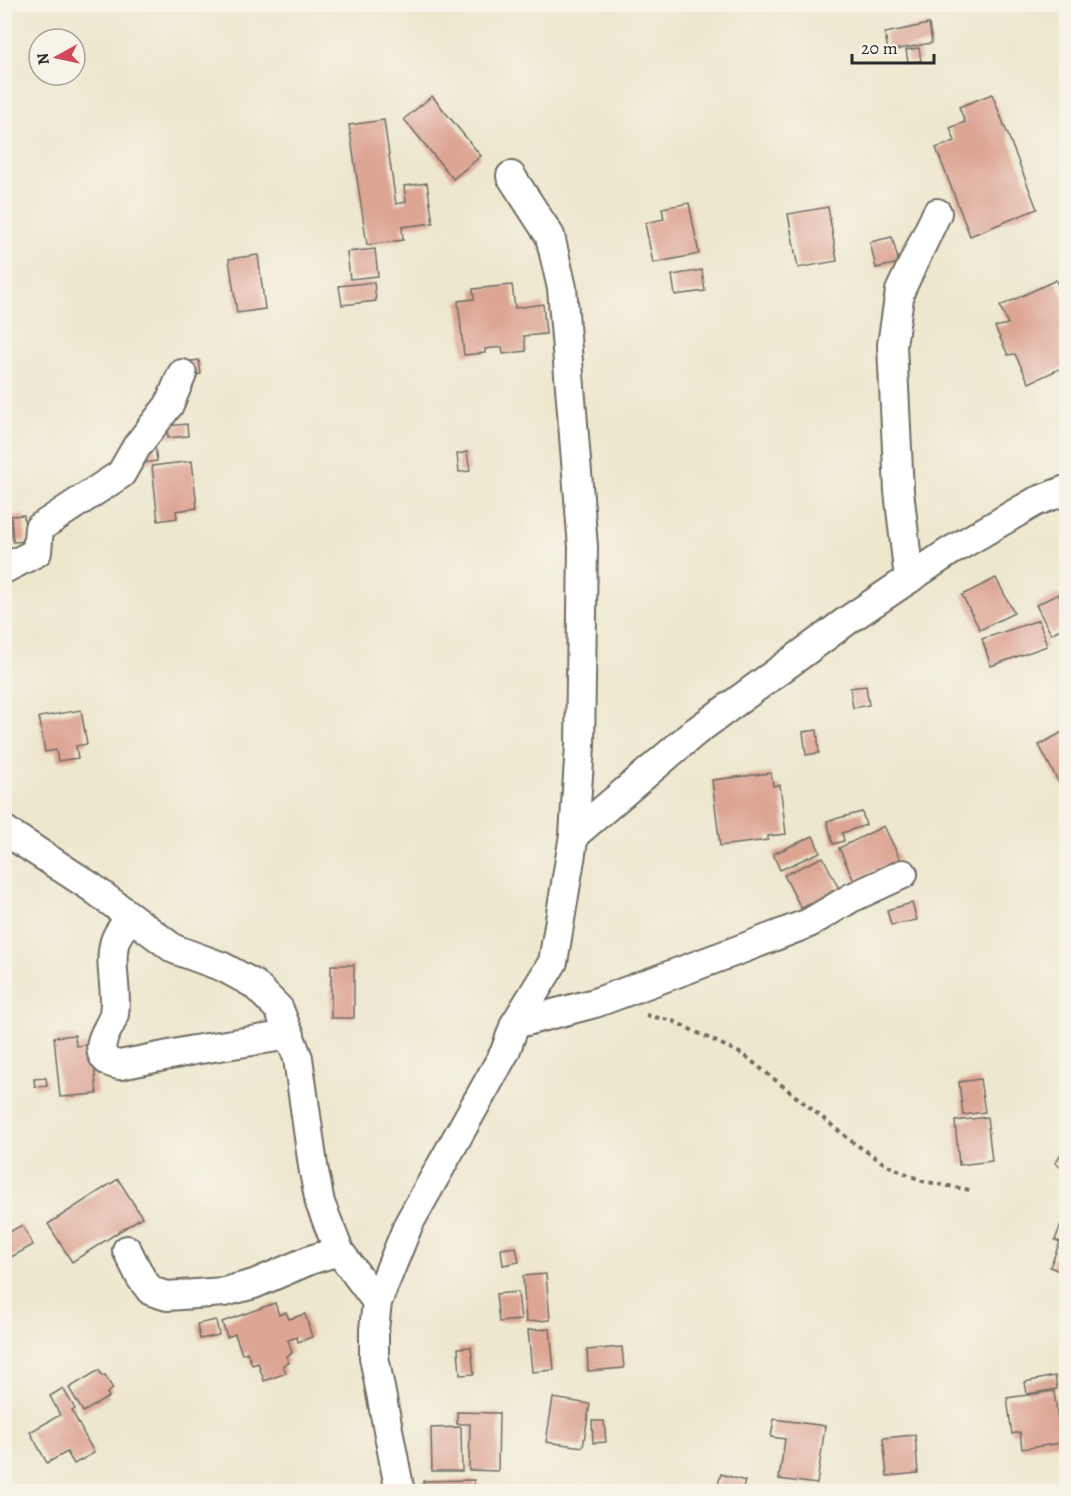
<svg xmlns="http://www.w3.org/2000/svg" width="1071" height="1496" viewBox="0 0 1071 1496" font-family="Alegreya,serif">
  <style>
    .building { fill: #dda594 }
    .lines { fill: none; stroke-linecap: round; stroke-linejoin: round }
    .minor-casing { stroke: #6f6d64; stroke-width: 32 }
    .path { stroke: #6f6d64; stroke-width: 4; stroke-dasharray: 4.5 4.5; stroke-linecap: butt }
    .minor { stroke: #fff; stroke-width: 28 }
  </style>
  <rect width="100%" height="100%" fill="#f7f3e8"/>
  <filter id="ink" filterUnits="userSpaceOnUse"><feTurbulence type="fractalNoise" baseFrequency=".0167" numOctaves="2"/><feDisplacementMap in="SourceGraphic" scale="12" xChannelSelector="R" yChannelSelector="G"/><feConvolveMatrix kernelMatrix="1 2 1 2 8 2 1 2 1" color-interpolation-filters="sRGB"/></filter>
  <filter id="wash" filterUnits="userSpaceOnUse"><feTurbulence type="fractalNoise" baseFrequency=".008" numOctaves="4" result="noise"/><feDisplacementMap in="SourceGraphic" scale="24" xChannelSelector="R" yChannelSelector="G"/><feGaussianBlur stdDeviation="1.35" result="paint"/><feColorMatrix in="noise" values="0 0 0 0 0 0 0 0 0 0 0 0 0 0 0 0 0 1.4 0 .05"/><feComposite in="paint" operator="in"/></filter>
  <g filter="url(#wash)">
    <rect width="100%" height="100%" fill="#ede7cd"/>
    <g id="blocks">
      <g class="building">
        <polygon points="929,24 932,43 888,51 885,33"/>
        <polygon points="919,48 921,61 908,62 906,50"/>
        <polygon points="992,94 1037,209 970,236 936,148 955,141 950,128 965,122 959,107"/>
        <polygon points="432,96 481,156 453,179 404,119"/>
        <polygon points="384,120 396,204 406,202 404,186 427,183 433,223 402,227 403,240 367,245 349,125"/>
        <polygon points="689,203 699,254 653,263 645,223 664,219 662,208"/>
        <polygon points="828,207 837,261 798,268 788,214"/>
        <polygon points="892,237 899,263 876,268 870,242"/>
        <polygon points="375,249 378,276 350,279 347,252"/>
        <polygon points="258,255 265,309 237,313 229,259"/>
        <polygon points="702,270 705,291 675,295 672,275"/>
        <polygon points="1056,280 1066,303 1066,366 1029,383 1015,354 1008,355 995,327 1008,324 1000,306"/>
        <polygon points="374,282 376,301 342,305 339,286"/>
        <polygon points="512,285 515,308 543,304 546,334 524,336 526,351 503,354 502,347 485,349 485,353 464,355 458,301 474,299 473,289"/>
        <polygon points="199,360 201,374 187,376 184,362"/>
        <polygon points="187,424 188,436 168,438 167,426"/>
        <polygon points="155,446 157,461 142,463 140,448"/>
        <polygon points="467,452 470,471 459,472 457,454"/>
        <polygon points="192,461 197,508 176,511 177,518 158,521 152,466"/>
        <polygon points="24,515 26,541 13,542 11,516"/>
        <polygon points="996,578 1014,613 980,630 962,595"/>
        <polygon points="1058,594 1066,610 1066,626 1051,634 1036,605"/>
        <polygon points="1039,620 1047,646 991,666 982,639"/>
        <polygon points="866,686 869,705 853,708 850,688"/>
        <polygon points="81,710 87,744 76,746 78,758 58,761 56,750 45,752 39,717"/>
        <polygon points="817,730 819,753 806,755 803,732"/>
        <polygon points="1066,730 1066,782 1060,785 1039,745"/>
        <polygon points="771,773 773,786 780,785 786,834 768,836 768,840 720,846 712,780"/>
        <polygon points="862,812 866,825 842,833 844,841 833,844 827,821"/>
        <polygon points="884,826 900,859 854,881 839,848"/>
        <polygon points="813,836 820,852 780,870 773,854"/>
        <polygon points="823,857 844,899 815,913 810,904 801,908 784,875"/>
        <polygon points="912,903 917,920 891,925 887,910"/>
        <rect x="331" y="965" width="23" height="53"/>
        <polygon points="75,1035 76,1046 92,1044 97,1094 60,1097 54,1037"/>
        <polygon points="46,1078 47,1086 35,1087 34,1079"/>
        <polygon points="980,1079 985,1112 963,1115 959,1082"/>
        <polygon points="987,1117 992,1161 959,1165 955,1121"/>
        <polygon points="1066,1146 1066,1171 1055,1163"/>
        <polygon points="118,1179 142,1217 72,1262 48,1224"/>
        <polygon points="1066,1211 1066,1274 1050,1267 1060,1242 1055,1240"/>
        <polygon points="22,1225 33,1245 4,1261 4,1235"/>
        <polygon points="516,1247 519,1262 503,1265 501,1249"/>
        <polygon points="546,1274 550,1320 526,1322 523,1276"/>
        <polygon points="518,1292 521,1320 499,1322 496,1294"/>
        <polygon points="275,1303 279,1315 286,1312 289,1319 305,1314 312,1337 298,1342 297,1337 288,1340 292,1353 286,1356 289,1363 283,1365 286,1373 264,1381 258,1363 252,1365 247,1352 242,1354 235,1334 227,1337 222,1322"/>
        <polygon points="216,1320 219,1335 200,1339 197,1324"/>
        <polygon points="550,1329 554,1370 532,1372 528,1330"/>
        <polygon points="471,1347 474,1374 460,1375 458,1348"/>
        <polygon points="622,1347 624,1368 588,1371 587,1350"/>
        <polygon points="99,1370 102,1376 105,1375 113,1389 107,1393 109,1397 83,1412 69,1388"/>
        <polygon points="1055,1376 1057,1389 1027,1394 1025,1382"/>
        <polygon points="63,1388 75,1409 72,1411 94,1453 74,1464 67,1452 47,1463 30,1432 60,1415 50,1396"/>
        <polygon points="1054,1391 1061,1443 1022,1449 1020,1432 1012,1434 1007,1398"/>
        <polygon points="553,1398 590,1404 583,1447 546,1442"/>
        <polygon points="457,1412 499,1413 498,1471 469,1470 470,1424 457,1424"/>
        <polygon points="774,1419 825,1426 817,1484 779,1479 785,1439 771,1437"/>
        <polygon points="592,1421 604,1421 606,1442 593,1443"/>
        <polygon points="461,1427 462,1471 432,1471 431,1428"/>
        <polygon points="915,1435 918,1473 887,1476 883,1438"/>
        <polygon points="721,1474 745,1481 742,1492 716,1492"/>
        <polygon points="474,1480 475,1492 424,1492 423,1481"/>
        <polygon points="1065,1486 1066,1492 1047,1492 1047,1491"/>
      </g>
    </g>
  </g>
  <g filter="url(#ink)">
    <use href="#blocks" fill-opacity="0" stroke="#6f6d64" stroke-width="1.5"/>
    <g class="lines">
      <g class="minor-casing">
        <g id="minor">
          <polyline points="4,569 37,552 39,528 121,474 137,446 169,405 182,374"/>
          <polyline points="909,579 899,491 892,345 900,291 937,213"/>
          <polyline points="4,830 91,887 174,949 223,967 254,984 279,1009 298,1058 313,1166 320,1203 339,1251 377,1302"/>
          <polyline points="574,835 695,732 848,620 949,552 1035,502 1066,490"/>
          <path d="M 132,918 C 124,925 116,935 114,945 C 109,967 118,991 114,1014 C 111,1027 98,1039 102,1053 C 105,1061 112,1064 120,1065 L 194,1050 L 290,1035"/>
          <polyline points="515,1024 595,1003 744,948 809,923 851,898 903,874"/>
          <polyline points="127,1250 141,1278 151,1291 167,1296 224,1292 254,1284 310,1260 339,1251"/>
          <polyline points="400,1492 374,1357 374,1330 377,1302 409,1223 505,1052 515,1024 553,962 574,835 580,746 583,547 562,288 550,236 511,176"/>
        </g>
      </g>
      <polyline class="path" points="646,1015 673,1021 744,1055 854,1143 885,1164 922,1181 970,1190"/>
      <use href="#minor" class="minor"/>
    </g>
  </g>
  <rect width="1071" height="1496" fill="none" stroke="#f7f3e8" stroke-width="24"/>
  <g transform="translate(57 57) rotate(262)"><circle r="28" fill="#f7f3e8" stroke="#a5a39c" stroke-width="1.5"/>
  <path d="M0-4.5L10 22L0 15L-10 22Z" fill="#d1495b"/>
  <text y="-9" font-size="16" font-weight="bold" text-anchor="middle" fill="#2b2b2b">N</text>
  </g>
  <path d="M852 54v9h82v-9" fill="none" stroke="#2b2b2b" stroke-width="3"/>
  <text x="861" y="54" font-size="18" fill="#2b2b2b" stroke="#f7f3e8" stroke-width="4.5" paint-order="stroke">20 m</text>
</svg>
